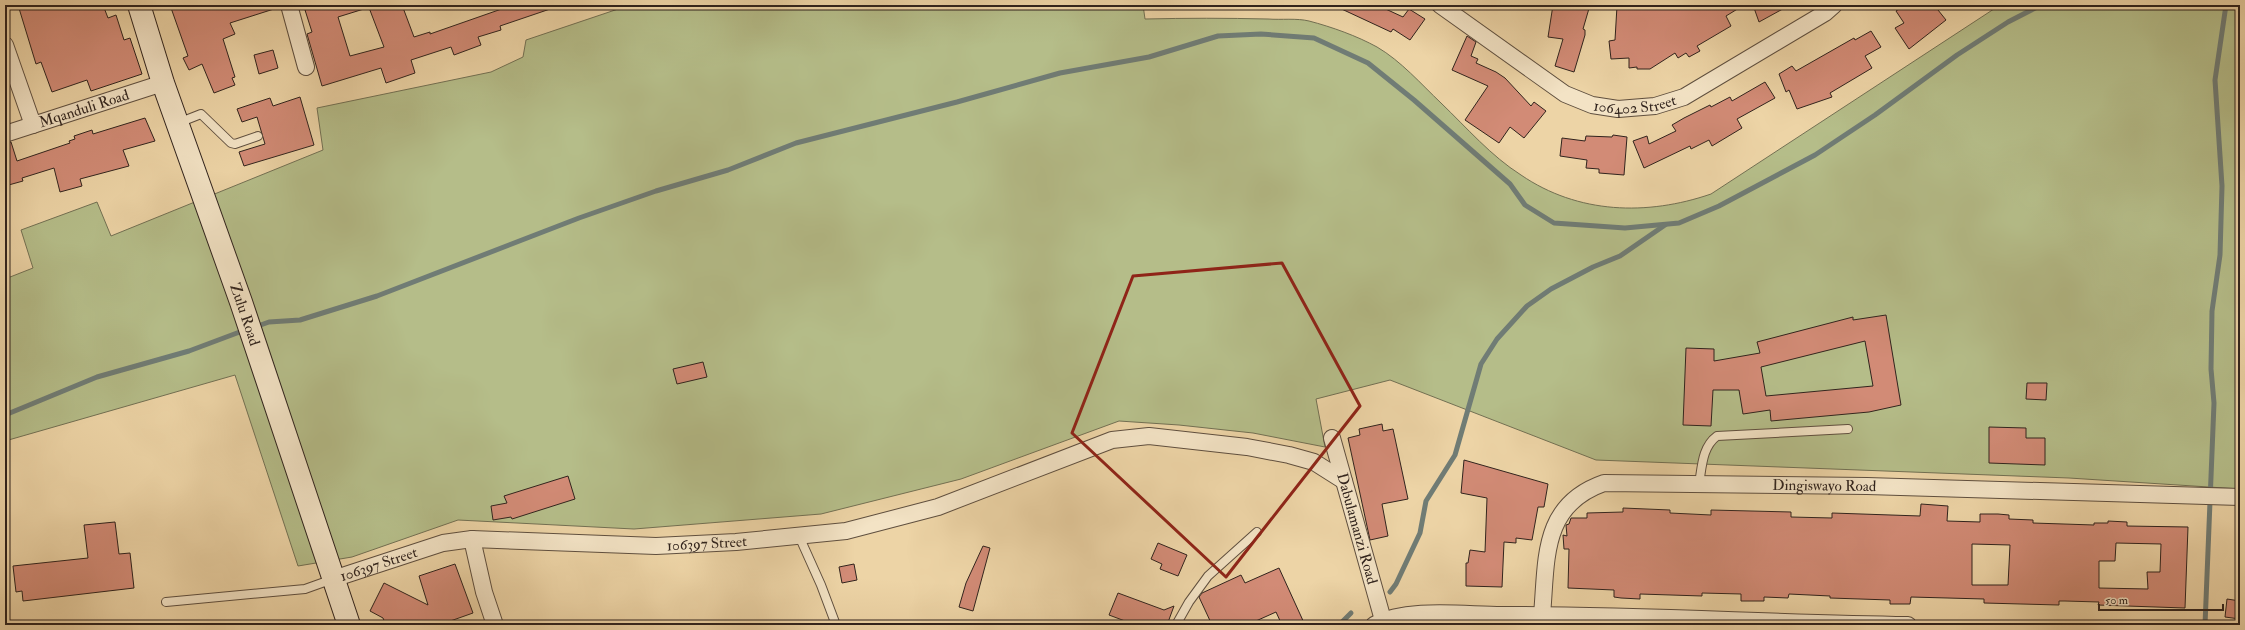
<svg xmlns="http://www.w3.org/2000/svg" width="2245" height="630" viewBox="0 0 2245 630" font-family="'IM FELL Double Pica',serif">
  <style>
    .green { fill: #b5bd89; stroke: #727053 }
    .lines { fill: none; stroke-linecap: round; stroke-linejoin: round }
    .stream { stroke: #707c75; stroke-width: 5 }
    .building { fill: #d28b76; stroke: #30231d; fill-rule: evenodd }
    .lane-casing { stroke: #5f4f3f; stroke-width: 10 }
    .street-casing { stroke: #5f4f3f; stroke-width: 18 }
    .secondary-casing { stroke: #30231d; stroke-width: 24 }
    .lane { stroke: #f3e3c5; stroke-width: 8 }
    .street { stroke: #f3e3c5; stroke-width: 16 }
    .secondary { stroke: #f3e3c5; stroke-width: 22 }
    .marked { fill: none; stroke: #8f2418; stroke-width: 3; stroke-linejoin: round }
    .labels { text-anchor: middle; stroke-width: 4; stroke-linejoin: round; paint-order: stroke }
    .street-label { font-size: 15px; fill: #30231d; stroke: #f3e3c5 }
  </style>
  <rect width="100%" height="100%" fill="#edd4a6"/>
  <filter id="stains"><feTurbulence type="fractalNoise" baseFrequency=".005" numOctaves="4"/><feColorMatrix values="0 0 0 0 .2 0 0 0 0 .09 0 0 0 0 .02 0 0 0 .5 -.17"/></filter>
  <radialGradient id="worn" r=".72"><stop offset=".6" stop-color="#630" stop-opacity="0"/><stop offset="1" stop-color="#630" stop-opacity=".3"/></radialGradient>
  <path class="green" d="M 630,5 L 1143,5 L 1145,19 C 1186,18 1227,18 1268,19 C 1281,20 1297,18 1309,21 C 1332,27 1357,36 1377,47 C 1401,61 1421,84 1441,103 C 1467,128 1491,156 1521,175 C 1578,214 1647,216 1711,194 L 2000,5 L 2240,5 L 2240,489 L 2069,478 L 1596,460 L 1390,380 L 1316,399 L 1325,447 L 1253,433 L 1179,425 L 1119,421 L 961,479 L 821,514 L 634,529 L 458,520 L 352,557 L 298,566 L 235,375 L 5,441 L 5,279 L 33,268 L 21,230 L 97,202 L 111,236 L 323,150 L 317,108 L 491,72 L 523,57 L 526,40 Z"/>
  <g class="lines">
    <g class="stream">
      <polyline points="255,327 269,322 300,320 377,296 579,218 656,191 728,170 796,143 957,102 1060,73 1149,57 1218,36 1261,34 1314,38 1368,63 1414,100 1510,184 1525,205 1554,223 1625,228 1679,223 1719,206 1815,155 1875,115 1957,55 2008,22 2041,5"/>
      <polyline points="5,415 97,377 189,351 245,330"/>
      <polyline points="1390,592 1396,584 1420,533 1426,501 1455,455 1481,364 1497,339 1527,306 1551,289 1593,267 1620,256 1665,225"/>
      <polyline points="1339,625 1351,613"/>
      <polyline points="2205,625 2214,403 2211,369 2212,311 2220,255 2222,186 2215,80 2226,5"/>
    </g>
  </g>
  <g class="building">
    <polygon points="18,5 103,5 108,18 116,15 124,40 130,38 142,74 91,91 87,80 52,92 41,62 36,64"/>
    <polygon points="170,5 276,5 277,8 230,23 235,34 223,39 235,77 232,78 235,85 214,93 202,64 189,70 183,58 188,56"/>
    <polygon points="319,5 366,5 367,8 338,17 350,56 384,47 368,5 402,5 414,37 430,32 430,34 513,5 555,5 556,7 500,26 501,30 478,37 481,45 454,55 451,47 411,60 415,73 386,83 381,68 322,86 307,34 312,32 305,10"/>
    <polygon points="1333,5 1377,5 1403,17 1409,9 1425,19 1410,40 1393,29 1391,32"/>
    <polygon points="1553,5 1590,5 1583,29 1585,30 1585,35 1574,72 1555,66 1563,39 1548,37"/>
    <polygon points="1645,5 1744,5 1726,16 1731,26 1697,46 1700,51 1689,57 1686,53 1678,58 1675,53 1650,69 1637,69 1637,67 1629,68 1629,58 1611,59 1609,41 1615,40 1617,6 1647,9"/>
    <polygon points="1753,5 1790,5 1759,22"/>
    <polygon points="1905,5 1934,5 1946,20 1909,49 1895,28 1904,23 1896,11"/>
    <polygon points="1871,31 1881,47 1865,56 1872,68 1830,93 1832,97 1797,109 1789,90 1786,92 1779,74 1792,66 1796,71 1854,38 1855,40"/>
    <polygon points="1467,36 1476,42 1471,56 1478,59 1476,63 1496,72 1505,78 1531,106 1534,102 1546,111 1524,138 1510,127 1499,143 1465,120 1488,86 1452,70"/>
    <polygon points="273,50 278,68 259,74 254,55"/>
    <polygon points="1765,82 1775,98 1737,119 1742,128 1712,146 1709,140 1691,149 1690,146 1644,168 1633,141 1647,136 1649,144 1676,131 1672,125 1684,118 1710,105 1711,107 1730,97 1732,101"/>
    <polygon points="300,97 314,145 244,166 239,152 265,144 257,117 242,122 237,109 270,98 273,106"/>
    <polygon points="145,118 155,141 123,150 129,166 80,179 82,186 60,192 54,168 22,178 23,181 5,186 5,143 11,142 17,161 70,143 69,141 75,139 74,136 92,130 93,134"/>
    <polygon points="1613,135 1627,137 1624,175 1599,173 1599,169 1586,168 1587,160 1560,156 1562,138 1585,141 1586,136 1612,137"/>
    <path d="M 1886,315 L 1901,405 L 1869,412 L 1771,421 L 1770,410 L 1743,414 L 1739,390 L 1713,390 L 1711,426 L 1683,425 L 1686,348 L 1714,349 L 1714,361 L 1760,353 L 1757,342 L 1853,317 L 1853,320 ZM 1865,341 L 1873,386 L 1766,396 L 1761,367 Z"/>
    <polygon points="703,362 707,377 677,384 673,369"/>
    <polygon points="2027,383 2047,383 2046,400 2026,399"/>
    <polygon points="1382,424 1383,431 1393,429 1408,499 1382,504 1388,536 1370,540 1348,438 1360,435 1359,429"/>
    <polygon points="1989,427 2026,428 2026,438 2045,438 2045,465 1989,463"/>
    <polygon points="1464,460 1548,484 1544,507 1538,507 1532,540 1516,538 1516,543 1504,542 1502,587 1466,586 1466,563 1468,563 1470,550 1485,552 1487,498 1461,493"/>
    <polygon points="568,476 575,499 512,519 511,517 493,520 491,506 507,503 504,496"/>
    <path d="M 1921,504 L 1948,506 L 1947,521 L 1980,522 L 1980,514 L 1998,514 L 2009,515 L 2009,519 L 2033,520 L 2033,523 L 2094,525 L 2094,523 L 2108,523 L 2108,521 L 2127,522 L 2127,526 L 2188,527 L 2185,608 L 2098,605 L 2099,602 L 2065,601 L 2059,601 L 2059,605 L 1984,603 L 1984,599 L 1911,597 L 1910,604 L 1890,604 L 1890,600 L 1830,598 L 1830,596 L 1789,594 L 1788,598 L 1764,597 L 1764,601 L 1741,601 L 1741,594 L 1702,593 L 1702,596 L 1640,594 L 1640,599 L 1621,598 L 1614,597 L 1614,590 L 1568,588 L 1569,549 L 1564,549 L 1563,535 L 1567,536 L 1566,525 L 1569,524 L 1571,518 L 1587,518 L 1587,513 L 1623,512 L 1623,508 L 1670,510 L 1670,513 L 1711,515 L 1711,510 L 1791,512 L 1791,517 L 1832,518 L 1832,513 L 1920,516 ZM 2116,543 L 2161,544 L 2160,572 L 2147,572 L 2148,589 L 2099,588 L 2099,561 L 2115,561 ZM 1972,544 L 2010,545 L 2008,585 L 1972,585 Z"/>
    <polygon points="115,522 119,554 130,553 134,588 23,601 22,591 16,592 13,566 88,558 84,525"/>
    <polygon points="1158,543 1187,555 1178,576 1160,569 1162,564 1151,559"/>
    <polygon points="983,546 990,548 973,611 959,607 966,583"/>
    <polygon points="455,564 473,613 439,625 386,625 383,618 370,611 384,583 428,605 419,576"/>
    <polygon points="854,564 857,580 842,583 839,567"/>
    <polygon points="1279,568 1305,625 1282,625 1276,612 1247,625 1212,625 1199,597 1202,593 1241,575 1245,583"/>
    <polygon points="1118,593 1164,610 1174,606 1167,625 1131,625 1133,624 1109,615"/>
    <polygon points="2227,599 2240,601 2240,619 2225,617"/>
  </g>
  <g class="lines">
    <g class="lane-casing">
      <g id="lane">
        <polyline points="178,123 201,114 231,143 235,144 258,136"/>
        <path d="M 1699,484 C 1702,467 1702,447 1717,436 L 1848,429"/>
        <polyline points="799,536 821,585 836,625"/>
        <polyline points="166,602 305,589 333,579"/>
        <polyline points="1176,625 1189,602 1208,576 1257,532"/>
      </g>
    </g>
    <g class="street-casing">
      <g id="street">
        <polyline points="289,5 306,67"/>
        <path id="s1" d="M 1440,5 L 1565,94 L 1592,105 L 1618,109 L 1655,106 L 1684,97 L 1825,13 L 1834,5"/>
        <polyline points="5,45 33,125"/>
        <path id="s2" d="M 5,134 L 163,83"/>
        <path id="s3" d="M 1332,438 L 1383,620"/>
        <polyline points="472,539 484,592 495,625"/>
        <path id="s4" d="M 333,579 L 443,543 L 472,539 L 656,546 L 736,542 L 846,531 L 938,507 L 1112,440 L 1149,436 L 1247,447 L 1289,455 L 1314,462 L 1344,481"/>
        <path id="s5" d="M 1542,615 C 1547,559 1541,505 1604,483 L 1867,486 L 2240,497"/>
        <path d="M 1374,625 C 1408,607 1464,615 1502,615 C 1637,615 1773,623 1908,625"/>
      </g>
    </g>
    <g class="secondary-casing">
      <g id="secondary">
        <path id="s6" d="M 139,5 L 163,83 L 241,302 L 349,625"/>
      </g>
    </g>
    <use href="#lane" class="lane"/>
    <use href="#street" class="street"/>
    <use href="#secondary" class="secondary"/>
  </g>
  <path class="marked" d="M 1282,263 L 1360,406 L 1226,577 L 1072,433 L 1133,276 Z"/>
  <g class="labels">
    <g class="street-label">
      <text dy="5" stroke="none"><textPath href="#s1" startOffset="226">106402 Street</textPath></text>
      <text dy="5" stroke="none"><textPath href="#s2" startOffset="83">Mqanduli Road</textPath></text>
      <text dy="5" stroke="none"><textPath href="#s6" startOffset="327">Zulu Road</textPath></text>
      <text dy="5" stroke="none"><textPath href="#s5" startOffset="378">Dingiswayo Road</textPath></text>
      <text dy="5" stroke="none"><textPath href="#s3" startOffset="94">Dabulamanzi Road</textPath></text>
      <text dy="5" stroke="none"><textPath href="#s4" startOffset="380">106397 Street</textPath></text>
      <text dy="5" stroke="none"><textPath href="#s4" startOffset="48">106397 Street</textPath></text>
    </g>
  </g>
  <rect width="2245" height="630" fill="none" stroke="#edd4a6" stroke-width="20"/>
  <rect x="6" y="6" width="2233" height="618" fill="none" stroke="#30231d" stroke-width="2"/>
  <rect x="10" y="10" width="2225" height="610" fill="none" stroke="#30231d"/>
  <path d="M2099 604v6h124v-6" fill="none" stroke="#30231d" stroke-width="2"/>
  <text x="2105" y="604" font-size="12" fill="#30231d" stroke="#f3e3c5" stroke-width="3" paint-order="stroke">50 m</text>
  <rect width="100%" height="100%" filter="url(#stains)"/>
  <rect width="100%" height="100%" fill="url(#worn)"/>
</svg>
